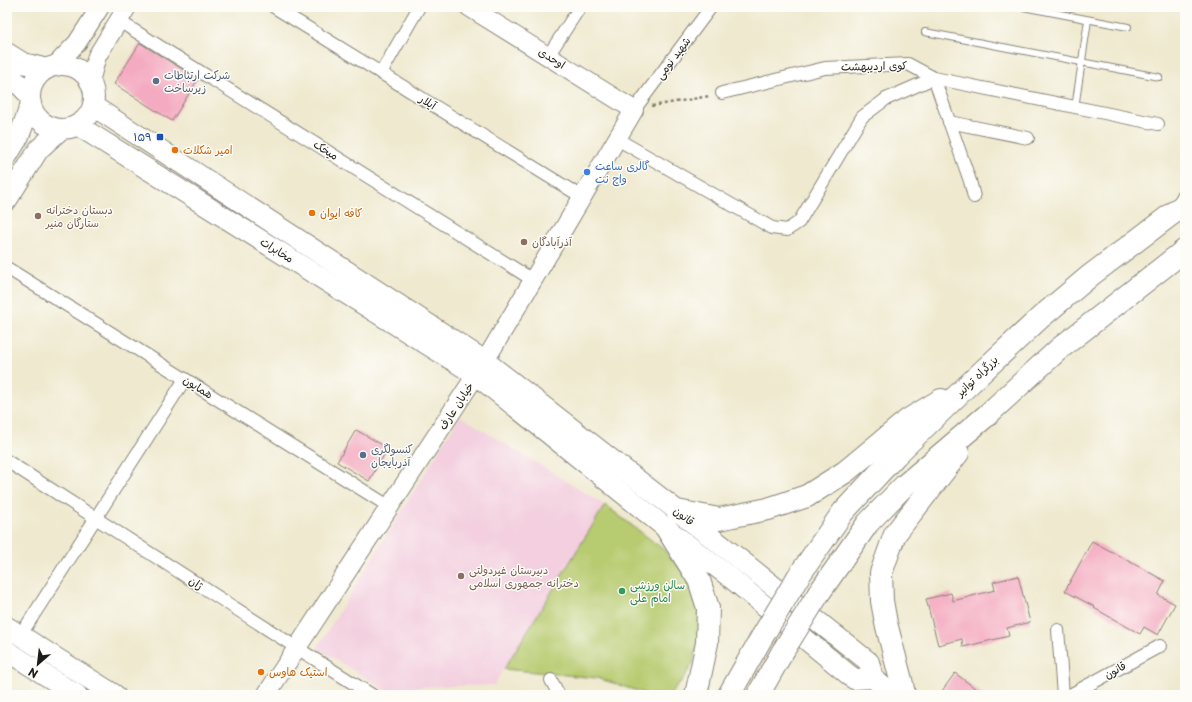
<svg xmlns="http://www.w3.org/2000/svg" width="1192" height="702" viewBox="0 0 1192 702" font-family="'Playpen Sans','Playpen Sans Arabic',sans-serif">
  <style>
    .built { fill: #f3cfdf }
    .green { fill: #b7cb6f; stroke: #6a7446 }
    .building { fill: #f4abc1 }
    .lines { fill: none; stroke-linecap: round; stroke-linejoin: round }
    .lane-casing { stroke: #868276; stroke-width: 8 }
    .street-casing { stroke: #868276; stroke-width: 14 }
    .secondary-casing { stroke: #868276; stroke-width: 20 }
    .primary-casing { stroke: #868276; stroke-width: 22 }
    .highway-casing { stroke: #868276; stroke-width: 24 }
    .path { stroke: #868276; stroke-width: 2.5; stroke-dasharray: 3 3; stroke-linecap: butt }
    .lane { stroke: #fff; stroke-width: 6 }
    .street { stroke: #fff; stroke-width: 12 }
    .secondary { stroke: #fff; stroke-width: 18 }
    .primary { stroke: #fff; stroke-width: 20 }
    .highway { stroke: #fff; stroke-width: 22 }
    .highway-bridge-casing { stroke: #868276; stroke-width: 24; stroke-linecap: butt }
    .highway-bridge { stroke: #fff; stroke-width: 22 }
    .service-dot { fill: #5c6f8a; stroke: #fdfcf7; stroke-width: 1.5 }
    .transit-dot { fill: #1a4fb4; stroke: #fdfcf7; stroke-width: 1.5 }
    .food-dot { fill: #e8710a; stroke: #fdfcf7; stroke-width: 1.5 }
    .shop-dot { fill: #3f7fe0; stroke: #fdfcf7; stroke-width: 1.5 }
    .education-dot { fill: #8d6e63; stroke: #fdfcf7; stroke-width: 1.5 }
    .leisure-dot { fill: #2e9e5b; stroke: #fdfcf7; stroke-width: 1.5 }
    .labels { text-anchor: middle; stroke-width: 3; stroke-linejoin: round; paint-order: stroke }
    .street-label { font-size: 11px; fill: #1c1c1c; stroke: #fdfcf7 }
    .service-label { font-size: 11px; fill: #4e5e75; stroke: #fdfcf7; text-anchor: start }
    .transit-label { font-size: 11px; fill: #164399; stroke: #fdfcf7; text-anchor: end }
    .food-label { font-size: 11px; fill: #c56008; stroke: #fdfcf7; text-anchor: start }
    .shop-label { font-size: 11px; fill: #366cbe; stroke: #fdfcf7; text-anchor: start }
    .education-label { font-size: 11px; fill: #785e54; stroke: #fdfcf7; text-anchor: start }
    .leisure-label { font-size: 11px; fill: #27864d; stroke: #fdfcf7; text-anchor: start }
  </style>
  <rect width="100%" height="100%" fill="#fdfcf7"/>
  <filter id="ink" filterUnits="userSpaceOnUse"><feTurbulence type="fractalNoise" baseFrequency=".025" numOctaves="2"/><feDisplacementMap in="SourceGraphic" scale="8" xChannelSelector="R" yChannelSelector="G"/><feConvolveMatrix kernelMatrix="1 2 1 2 8 2 1 2 1" color-interpolation-filters="sRGB"/></filter>
  <filter id="wash" filterUnits="userSpaceOnUse"><feTurbulence type="fractalNoise" baseFrequency=".012" numOctaves="4" result="noise"/><feDisplacementMap in="SourceGraphic" scale="16" xChannelSelector="R" yChannelSelector="G"/><feGaussianBlur stdDeviation="0.9" result="paint"/><feColorMatrix in="noise" values="0 0 0 0 0 0 0 0 0 0 0 0 0 0 0 0 0 1.4 0 .05"/><feComposite in="paint" operator="in"/></filter>
  <g filter="url(#wash)">
    <rect width="100%" height="100%" fill="#efe9cf"/>
    <polygon class="built" points="460,416 605,505 494,685 406,687 401,695 393,695 317,648"/>
    <polygon class="green" points="605,505 663,549 686,576 699,606 700,633 693,663 683,679 669,695 650,695 597,678 504,669"/>
    <g id="blocks">
      <g class="building">
        <polygon points="140,43 198,79 172,121 114,84"/>
        <polygon points="356,430 388,448 369,481 337,462"/>
        <polygon points="1092,541 1165,581 1158,595 1175,604 1158,635 1144,627 1140,634 1094,608 1095,607 1065,591"/>
        <polygon points="1018,576 1030,622 1007,628 1009,636 963,647 962,639 938,645 926,599 951,593 953,601 995,590 993,582"/>
        <polygon points="955,673 984,695 939,695"/>
      </g>
    </g>
  </g>
  <g filter="url(#ink)">
    <use href="#blocks" fill-opacity="0" stroke="#868276" stroke-width="1"/>
    <g class="lines">
      <g class="lane-casing">
        <g id="lane">
          <polyline points="1023,7 1128,27"/>
          <polyline points="925,32 1159,77"/>
          <polyline points="1075,108 1088,20"/>
          <polyline points="1177,201 1185,186"/>
        </g>
      </g>
      <g class="street-casing">
        <g id="street">
          <polyline points="274,7 582,197"/>
          <polyline points="119,21 533,280"/>
          <polyline points="548,56 580,7"/>
          <polyline points="381,73 419,7"/>
          <polyline points="722,93 825,68 908,64 934,78 1158,124"/>
          <polyline points="634,110 711,7"/>
          <polyline points="949,122 1028,138"/>
          <polyline points="617,139 772,228 787,230 799,222 862,117 886,99 934,78 970,181 974,197"/>
          <polyline points="7,268 390,507"/>
          <polyline points="7,461 297,648 372,695"/>
          <polyline points="1058,630 1063,695"/>
          <polyline points="20,636 185,379"/>
          <polyline points="551,680 559,695"/>
          <polyline points="1070,695 1160,646"/>
        </g>
      </g>
      <g class="secondary-casing">
        <g id="secondary">
          <polyline points="469,7 634,110 485,361"/>
          <polyline points="55,66 77,43 100,7"/>
          <polyline points="90,82 97,56 127,7"/>
          <polyline points="266,695 476,375"/>
        </g>
      </g>
      <g class="primary-casing">
        <g id="primary">
          <polyline points="7,53 23,63 47,69"/>
          <circle cx="62" cy="97" r="32"/>
          <polyline points="7,74 13,78 30,96"/>
          <polyline points="93,106 485,361 743,562 869,662 873,678 893,695"/>
          <polyline points="77,125 476,375 667,529 731,578 854,679 873,678"/>
          <polyline points="7,156 19,136 31,104"/>
          <polyline points="7,200 39,149 61,129"/>
          <polyline points="7,627 115,695"/>
          <polyline points="7,651 77,695"/>
        </g>
      </g>
      <g class="highway-casing">
        <g id="highway">
          <polyline points="677,511 719,519 768,509 807,496 845,472 908,420 941,400"/>
          <polyline points="667,529 699,580 708,608 707,643 696,695"/>
          <polyline points="798,577 843,512 896,455 968,385 1041,317 1091,275 1185,204"/>
          <polyline points="819,593 868,523 905,485 986,416 1059,349 1185,250"/>
          <polyline points="729,695 762,637"/>
          <polyline points="758,695 783,651"/>
          <polyline points="904,695 902,684 886,623 882,601 881,573 895,534 958,453"/>
        </g>
      </g>
      <polyline class="path" points="652,106 710,96"/>
      <use href="#lane" class="lane"/>
      <use href="#street" class="street"/>
      <use href="#secondary" class="secondary"/>
      <use href="#primary" class="primary"/>
      <use href="#highway" class="highway"/>
      <g class="highway-bridge-casing">
        <g id="highway-bridge">
          <polyline points="762,637 798,577"/>
          <polyline points="783,651 819,593"/>
        </g>
      </g>
      <use href="#highway-bridge" class="highway-bridge"/>
    </g>
  </g>
  <g class="service-dot">
    <circle cx="156" cy="81" r="4"/>
    <circle cx="363" cy="455" r="4"/>
  </g>
  <rect class="transit-dot" x="156" y="133" width="8" height="8" rx="2"/>
  <g class="food-dot">
    <circle cx="175" cy="150" r="4"/>
    <circle cx="312" cy="213" r="4"/>
    <circle cx="261" cy="672" r="4"/>
  </g>
  <circle class="shop-dot" cx="587" cy="172" r="4"/>
  <g class="education-dot">
    <circle cx="38" cy="216" r="4"/>
    <circle cx="524" cy="242" r="4"/>
    <circle cx="461" cy="576" r="4"/>
  </g>
  <circle class="leisure-dot" cx="622" cy="591" r="4"/>
  <g class="labels">
    <g class="street-label">
      <text transform="translate(552 58) rotate(32)" y="4">اوحدی</text>
      <text transform="translate(673 58) rotate(-53)" y="4">شهید نومی</text>
      <text transform="translate(874 66) rotate(-1)" y="4">کوی اردیبهشت</text>
      <text transform="translate(428 102) rotate(32)" y="4">آیلار</text>
      <text transform="translate(326 150) rotate(32)" y="4">میخک</text>
      <text transform="translate(277 250) rotate(32)" y="4">مخابرات</text>
      <text transform="translate(977 376) rotate(-44)" y="4">بزرگراه توانیر</text>
      <text transform="translate(198 387) rotate(32)" y="4">همایون</text>
      <text transform="translate(456 406) rotate(-57)" y="4">خیابان عارف</text>
      <text transform="translate(684 516) rotate(38)" y="4">قانون</text>
      <text transform="translate(196 583) rotate(33)" y="4">ژان</text>
      <text transform="translate(1115 670) rotate(-29)" y="4">قانون</text>
    </g>
    <g class="service-label">
      <text x="164" y="79">شرکت ارتباطات<tspan x="164" dy="13">زیرساخت</tspan></text>
      <text x="371" y="453">کنسولگری<tspan x="371" dy="13">آذربایجان</tspan></text>
    </g>
    <g class="transit-label">
      <text x="152" y="141">۱۵۹</text>
    </g>
    <g class="food-label">
      <text x="183" y="154">امیر شکلات</text>
      <text x="320" y="217">کافه ایوان</text>
      <text x="269" y="676">استیک هاوس</text>
    </g>
    <g class="shop-label">
      <text x="595" y="170">گالری ساعت<tspan x="595" dy="13">واچ نت</tspan></text>
    </g>
    <g class="education-label">
      <text x="46" y="214">دبستان دخترانه<tspan x="46" dy="13">ستارگان منیر</tspan></text>
      <text x="532" y="246">آذرآبادگان</text>
      <text x="469" y="574">دبیرستان غیردولتی<tspan x="469" dy="13">دخترانه جمهوری اسلامی</tspan></text>
    </g>
    <g class="leisure-label">
      <text x="630" y="589">سالن ورزشی<tspan x="630" dy="13">امام علی</tspan></text>
    </g>
  </g>
  <rect width="1192" height="702" fill="none" stroke="#fdfcf7" stroke-width="24"/>
  <g transform="translate(38 664) rotate(208)" stroke="#fdfcf7" stroke-width="3" paint-order="stroke">
  <path d="M0-3L7 15L0 10L-7 15Z" fill="#1c1c1c"/>
  <text y="-6" font-size="11" font-weight="bold" text-anchor="middle" fill="#1c1c1c">N</text>
  </g>
</svg>
